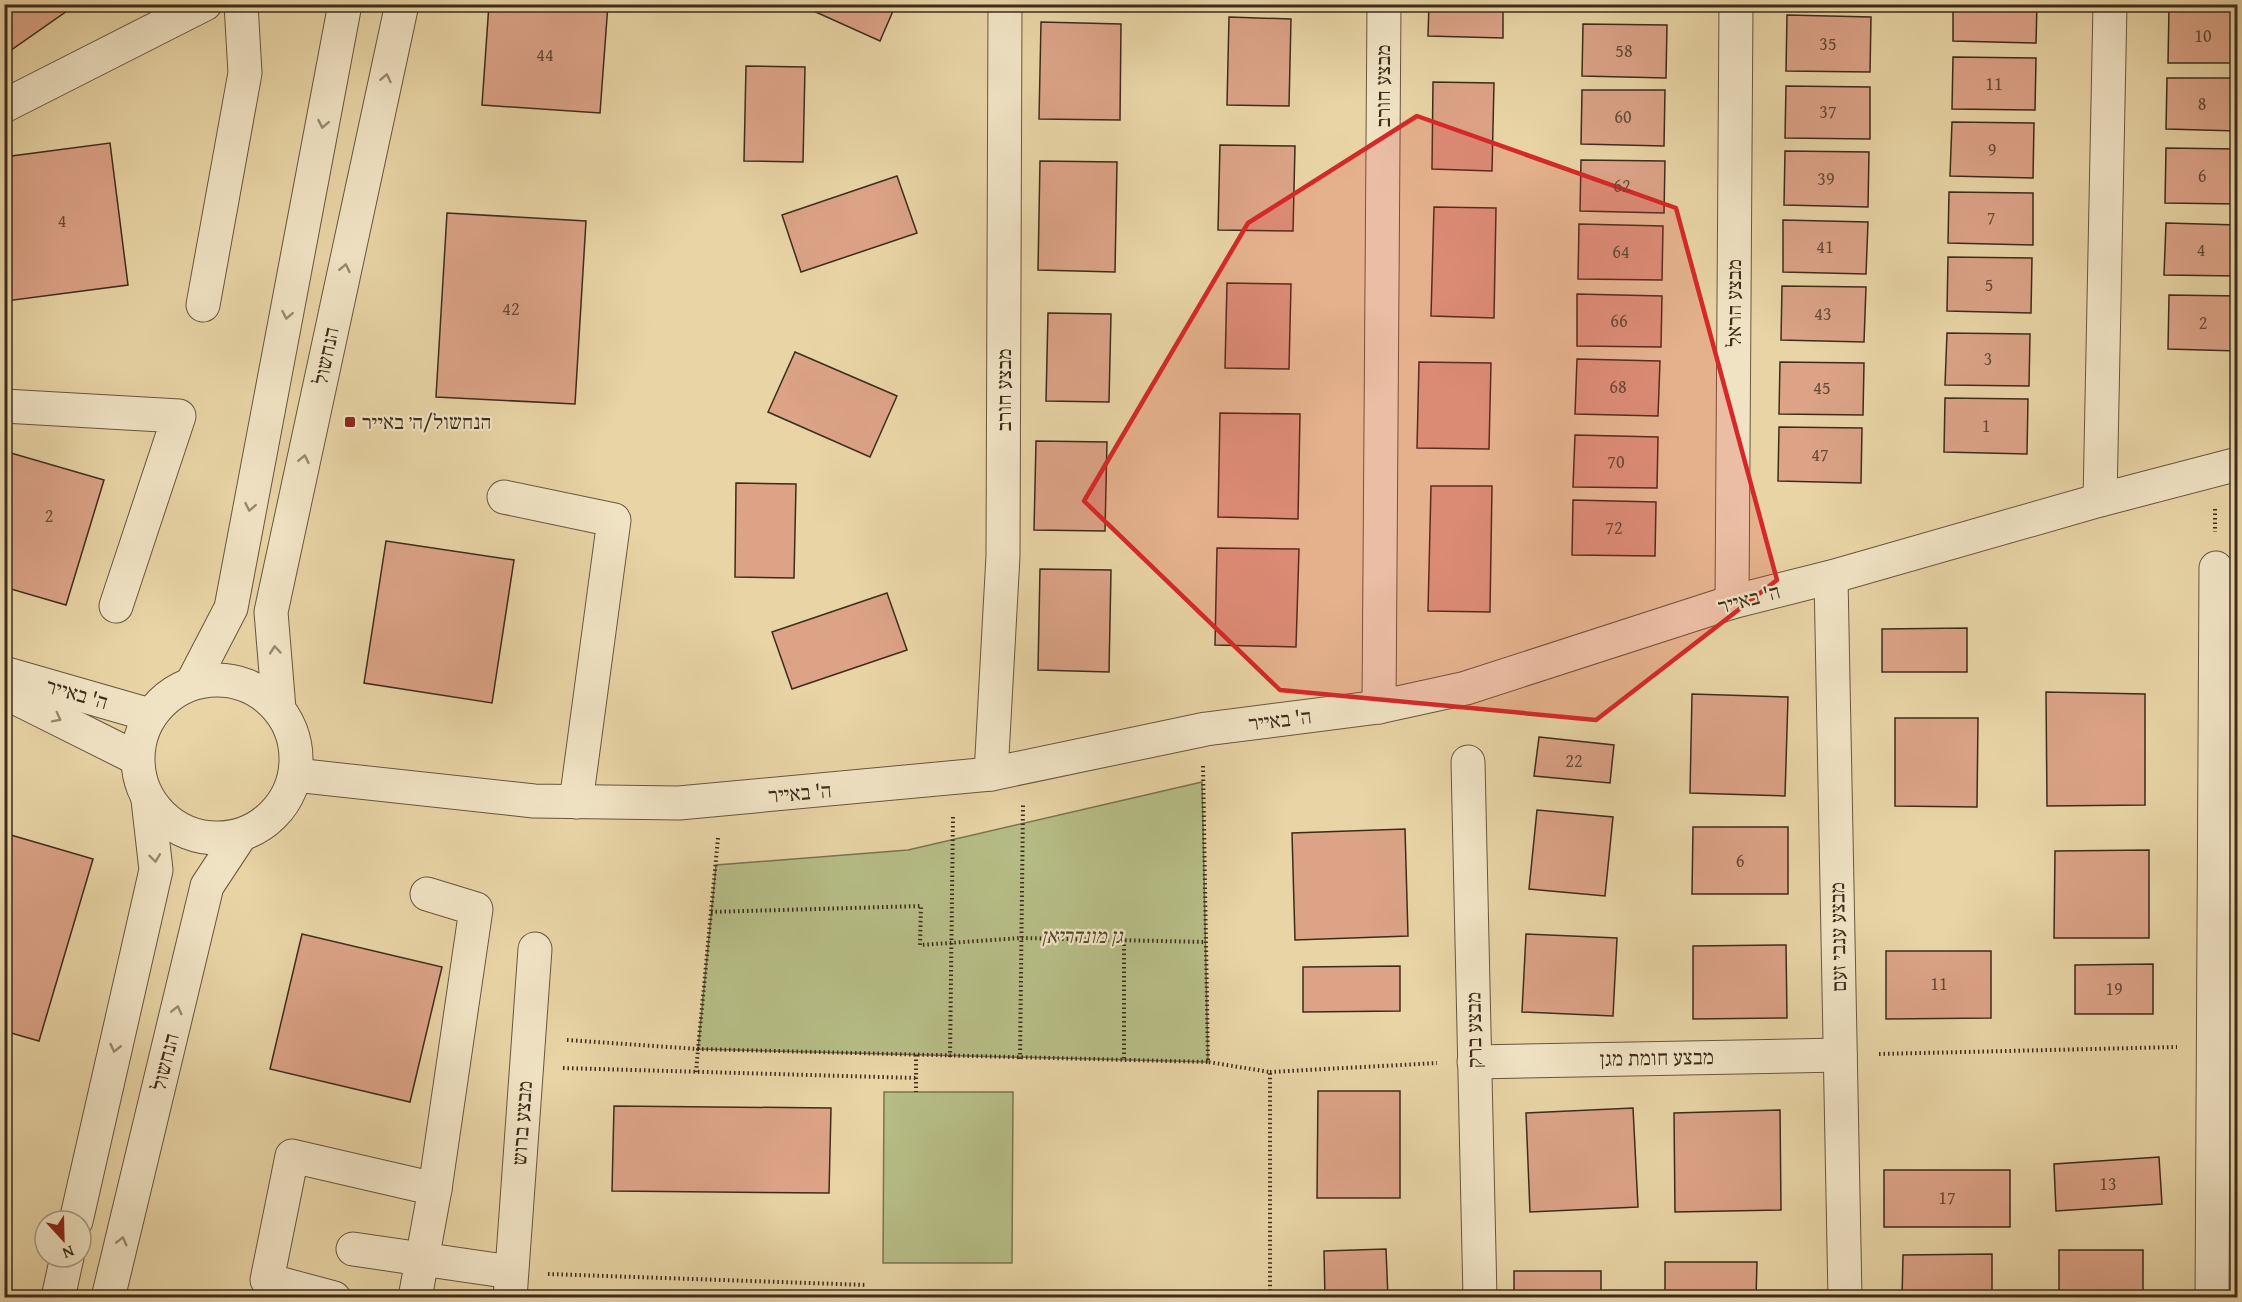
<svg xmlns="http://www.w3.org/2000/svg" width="2242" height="1302" viewBox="0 0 2242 1302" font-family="'Gentium Book Plus','Frank Ruhl Libre',serif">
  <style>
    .green { fill: #b6bd86; stroke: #7a7450; stroke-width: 1.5 }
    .building { fill: #dca387; stroke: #3e2c1b; stroke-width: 1.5 }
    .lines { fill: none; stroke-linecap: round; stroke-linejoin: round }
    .minor-casing { stroke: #68563e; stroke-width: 35 }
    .path { stroke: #3e2c1b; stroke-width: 4; stroke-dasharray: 1.5 3; stroke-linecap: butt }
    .minor { stroke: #f0e3c4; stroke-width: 33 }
    .oneway { stroke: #978870 }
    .marked { fill: #d62828; fill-opacity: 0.2; stroke: #d62828; stroke-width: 4.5; stroke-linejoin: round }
    .poi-dot { fill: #8f2418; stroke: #f0e3c4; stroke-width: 2 }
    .labels { text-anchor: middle; stroke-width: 4.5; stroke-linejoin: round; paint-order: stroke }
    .number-label { font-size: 18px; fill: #664a36 }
    .street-label { font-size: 21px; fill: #3e2c1b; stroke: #f0e3c4 }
    .poi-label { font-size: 21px; fill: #3e2c1b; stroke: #f0e3c4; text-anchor: start }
    .park-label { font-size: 21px; font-style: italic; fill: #564930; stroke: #f0e3c4 }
  </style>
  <rect width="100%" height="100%" fill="#e8d4a5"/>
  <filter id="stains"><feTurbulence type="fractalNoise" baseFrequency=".00333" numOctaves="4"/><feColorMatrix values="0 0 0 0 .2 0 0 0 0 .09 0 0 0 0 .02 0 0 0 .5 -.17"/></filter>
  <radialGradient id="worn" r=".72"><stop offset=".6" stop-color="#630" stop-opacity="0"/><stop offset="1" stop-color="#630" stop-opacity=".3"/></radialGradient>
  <g class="green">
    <polygon points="1202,782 1208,1062 698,1049 716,865 908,850"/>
    <polygon points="884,1092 1013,1092 1012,1263 883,1263"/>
  </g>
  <g class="building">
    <polygon points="4,4 74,4 74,6 4,55"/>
    <polygon points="489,4 608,4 600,113 482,105"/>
    <polygon points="798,4 896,4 880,41"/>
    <polygon points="1429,4 1503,4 1503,38 1428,36"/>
    <polygon points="1581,4 1665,4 1664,11 1581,10"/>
    <polygon points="1953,4 2037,4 2036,43 1953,41"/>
    <polygon points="2169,7 2238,9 2238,63 2168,63"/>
    <polygon points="1787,15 1871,17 1870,72 1786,71"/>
    <polygon points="1229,17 1291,19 1289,106 1227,105"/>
    <polygon points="1041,22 1121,24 1120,120 1039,119"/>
    <polygon points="1583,24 1667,25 1666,78 1582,76"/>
    <polygon points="1953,57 2036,58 2035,110 1952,109"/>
    <polygon points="746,66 805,67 803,162 744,161"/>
    <polygon points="2167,78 2238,78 2238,131 2166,129"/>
    <polygon points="1433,82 1494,83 1492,171 1432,169"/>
    <polygon points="1786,86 1870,87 1870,139 1785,138"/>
    <polygon points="1582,90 1665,90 1664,146 1581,144"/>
    <polygon points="1952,122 2034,123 2033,178 1950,176"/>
    <polygon points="110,143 128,285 6,301 4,157"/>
    <polygon points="1220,145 1295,146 1293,231 1218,230"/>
    <polygon points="2166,148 2238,149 2238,204 2165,203"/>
    <polygon points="1785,151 1869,152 1868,207 1784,205"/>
    <polygon points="1581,160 1665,161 1664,213 1580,211"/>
    <polygon points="1040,161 1117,162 1115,272 1038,270"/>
    <polygon points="897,176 917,233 801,272 782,215"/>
    <polygon points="1949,192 2033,193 2033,245 1948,243"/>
    <polygon points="1434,207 1496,208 1494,318 1431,316"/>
    <polygon points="447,213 586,221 575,404 436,397"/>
    <polygon points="1783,220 1868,222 1866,274 1783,272"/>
    <polygon points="2166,223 2238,225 2238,276 2164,275"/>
    <polygon points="1579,224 1663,226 1662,280 1578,279"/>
    <polygon points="1948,257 2032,258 2031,313 1947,311"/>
    <polygon points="1227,283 1291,284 1289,369 1225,368"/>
    <polygon points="1782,286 1866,287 1864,342 1781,340"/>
    <polygon points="1577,294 1662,296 1661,347 1577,346"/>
    <polygon points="2169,295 2238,296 2238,351 2168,349"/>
    <polygon points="1048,313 1111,314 1109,402 1046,401"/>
    <polygon points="1947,333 2030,334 2029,386 1945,385"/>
    <polygon points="795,352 897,396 870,457 768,412"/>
    <polygon points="1577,359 1660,361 1658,416 1575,414"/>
    <polygon points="1419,362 1491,363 1489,449 1417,448"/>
    <polygon points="1780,362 1864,363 1863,415 1779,414"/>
    <polygon points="1945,398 2028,399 2027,454 1944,452"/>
    <polygon points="1220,413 1300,414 1298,519 1218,517"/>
    <polygon points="1779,427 1862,428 1861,483 1778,481"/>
    <polygon points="1575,435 1658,437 1657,488 1573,487"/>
    <polygon points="1036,441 1107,442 1105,531 1034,530"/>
    <polygon points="4,451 104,480 66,605 4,587"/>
    <polygon points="736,483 796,484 794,578 735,577"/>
    <polygon points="1431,486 1492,486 1490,612 1428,611"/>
    <polygon points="1573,500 1656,502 1655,556 1572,555"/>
    <polygon points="386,541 514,560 492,703 364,683"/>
    <polygon points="1217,548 1299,549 1296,647 1215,645"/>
    <polygon points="1040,569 1111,570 1109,672 1038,670"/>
    <polygon points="887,593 907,650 792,689 772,632"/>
    <polygon points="1967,628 1967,672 1882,672 1882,629"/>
    <polygon points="2046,692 2145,694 2145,805 2047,806"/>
    <polygon points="1692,694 1788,697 1785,796 1690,793"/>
    <polygon points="1895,718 1978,718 1977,807 1895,806"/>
    <polygon points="1539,737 1614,745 1610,783 1534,776"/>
    <polygon points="1537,810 1613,817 1605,896 1529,889"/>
    <polygon points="1693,827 1788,827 1788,894 1692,894"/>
    <polygon points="1405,829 1408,936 1295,940 1292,833"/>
    <polygon points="4,833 93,859 39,1041 4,1031"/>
    <polygon points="2149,850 2149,938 2054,938 2055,851"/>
    <polygon points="302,934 442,967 410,1102 270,1069"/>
    <polygon points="1526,934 1617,938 1613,1016 1522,1012"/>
    <polygon points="1786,945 1787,1018 1693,1019 1693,946"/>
    <polygon points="1886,951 1991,951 1991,1018 1886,1019"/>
    <polygon points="2153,964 2153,1014 2075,1014 2075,965"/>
    <polygon points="1400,966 1400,1011 1303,1012 1303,967"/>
    <polygon points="1318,1091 1400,1091 1400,1198 1317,1198"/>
    <polygon points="614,1106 831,1108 829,1193 612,1191"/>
    <polygon points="1633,1108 1638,1207 1530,1212 1526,1113"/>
    <polygon points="1780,1110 1781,1210 1675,1212 1674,1113"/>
    <polygon points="2159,1157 2162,1204 2056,1211 2054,1164"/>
    <rect x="1884" y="1170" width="126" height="57"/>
    <polygon points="1386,1249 1388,1298 1325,1298 1324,1251"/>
    <rect x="2059" y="1250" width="84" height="48"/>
    <polygon points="1992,1254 1992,1298 1902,1298 1903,1255"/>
    <polygon points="1665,1262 1757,1262 1756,1298 1665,1298"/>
    <rect x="1514" y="1271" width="87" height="27"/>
  </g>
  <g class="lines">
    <g class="minor-casing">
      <g id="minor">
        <polyline points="4,106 205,4"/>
        <polyline points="203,305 245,73 241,4"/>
        <polyline points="4,406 179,416 116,606"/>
        <polyline points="504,497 614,520 576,802"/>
        <polyline points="2100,500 2110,4"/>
        <polyline points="1831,577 1845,1298"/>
        <polyline points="1732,602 1736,4"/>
        <polyline points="4,673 150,715"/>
        <circle cx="217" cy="759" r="79"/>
        <polyline points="192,683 231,608 345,4"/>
        <polyline points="4,692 136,758"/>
        <polyline points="1379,707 1384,4"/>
        <polyline points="279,709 271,612 402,4"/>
        <polyline points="1468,762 1480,1298"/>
        <polyline points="991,774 1003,556 1005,4"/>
        <polyline points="295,775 534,801 679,803 991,774 1206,729 1379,707 1466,688 1732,602 1831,577 2100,500 2238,464"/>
        <polyline points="1474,1062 1840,1055"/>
        <polyline points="76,1221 156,870 148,800"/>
        <polyline points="353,1249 511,1272"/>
        <polyline points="58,1298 67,1257"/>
        <polyline points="108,1298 207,886 240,836"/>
        <polyline points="334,1298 267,1280 292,1156 435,1189"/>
        <polyline points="415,1298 435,1189 476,909 427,894"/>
        <polyline points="510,1298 535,949"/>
        <polyline points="2212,1298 2216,568"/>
      </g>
    </g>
    <g class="path">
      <polyline points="2215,509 2215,532"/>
      <polyline points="1203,766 1208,1062 1270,1072 1270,1298"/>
      <polyline points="718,838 698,1049 1208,1062"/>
      <polyline points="711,912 921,906 920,945 1021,938 1206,942"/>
      <polyline points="1124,940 1124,1060"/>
      <polyline points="567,1040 698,1049 696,1073"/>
      <polyline points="1879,1054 2177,1047"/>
      <polyline points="916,1055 916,1092"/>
      <polyline points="950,1057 953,814"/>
      <polyline points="1020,1059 1023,805"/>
      <polyline points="563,1068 916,1078"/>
      <polyline points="1270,1072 1437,1063"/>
      <polyline points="548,1274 867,1285"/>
    </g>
    <use href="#minor" class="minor"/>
  </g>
  <defs><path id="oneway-chevron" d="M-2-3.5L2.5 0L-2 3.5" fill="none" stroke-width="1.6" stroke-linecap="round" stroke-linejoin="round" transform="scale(1.5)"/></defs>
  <g class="oneway">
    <use href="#oneway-chevron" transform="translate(386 78) rotate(-78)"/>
    <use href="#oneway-chevron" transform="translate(323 124) rotate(101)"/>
    <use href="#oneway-chevron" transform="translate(345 268) rotate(-78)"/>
    <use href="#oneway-chevron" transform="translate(287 315) rotate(101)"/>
    <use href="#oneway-chevron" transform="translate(304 459) rotate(-78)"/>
    <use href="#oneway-chevron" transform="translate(250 507) rotate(101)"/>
    <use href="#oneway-chevron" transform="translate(275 650) rotate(-95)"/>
    <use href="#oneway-chevron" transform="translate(57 718) rotate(27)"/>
    <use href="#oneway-chevron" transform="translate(155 858) rotate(83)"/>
    <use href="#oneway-chevron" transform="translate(177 1010) rotate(-76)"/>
    <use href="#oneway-chevron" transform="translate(115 1048) rotate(103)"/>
    <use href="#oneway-chevron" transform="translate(122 1241) rotate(-76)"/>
  </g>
  <path class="marked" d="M 1417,116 L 1676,208 L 1777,580 L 1596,720 L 1280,690 L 1084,501 L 1248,223 Z"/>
  <rect class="poi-dot" x="344" y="416" width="12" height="12" rx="3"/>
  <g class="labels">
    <g class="number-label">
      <text x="2203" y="42">10</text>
      <text x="1828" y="50">35</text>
      <text x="1624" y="57">58</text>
      <text x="545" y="61">44</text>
      <text x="1994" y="90">11</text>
      <text x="2202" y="110">8</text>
      <text x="1828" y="118">37</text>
      <text x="1623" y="123">60</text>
      <text x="1992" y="156">9</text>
      <text x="2202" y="182">6</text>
      <text x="1826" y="185">39</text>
      <text x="1622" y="192">62</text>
      <text x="1991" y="224">7</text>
      <text x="62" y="227">4</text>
      <text x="1825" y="253">41</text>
      <text x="2201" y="256">4</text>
      <text x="1621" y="258">64</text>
      <text x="1989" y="291">5</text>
      <text x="511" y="315">42</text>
      <text x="1823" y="320">43</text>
      <text x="1619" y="327">66</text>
      <text x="2203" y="329">2</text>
      <text x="1988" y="365">3</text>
      <text x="1618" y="393">68</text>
      <text x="1822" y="394">45</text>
      <text x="1986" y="432">1</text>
      <text x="1820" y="461">47</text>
      <text x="1616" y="468">70</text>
      <text x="49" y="522">2</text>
      <text x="1614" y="534">72</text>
      <text x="1574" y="767">22</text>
      <text x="1740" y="867">6</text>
      <text x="1939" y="990">11</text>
      <text x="2114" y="995">19</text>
      <text x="2108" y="1190">13</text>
      <text x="1947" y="1204">17</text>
    </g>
    <g class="street-label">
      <text transform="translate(1383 86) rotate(-90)" y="7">מבצע חורב</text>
      <text transform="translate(1734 303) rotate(-90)" y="7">מבצע הראל</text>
      <text transform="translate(326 356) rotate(-78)" y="7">הנחשול</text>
      <text transform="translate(1004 390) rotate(-90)" y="7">מבצע חורב</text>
      <text transform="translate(1749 599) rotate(-15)" y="7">ה' באייר</text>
      <text transform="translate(77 694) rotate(16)" y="7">ה' באייר</text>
      <text transform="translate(1280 720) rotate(-7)" y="7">ה' באייר</text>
      <text transform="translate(800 793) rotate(-5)" y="7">ה' באייר</text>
      <text transform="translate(1838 937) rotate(-91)" y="7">מבצע ענבי זעם</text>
      <text transform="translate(1474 1030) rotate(-91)" y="7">מבצע ברק</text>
      <text transform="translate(1657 1058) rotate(-1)" y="7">מבצע חומת מגן</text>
      <text transform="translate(165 1062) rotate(-76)" y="7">הנחשול</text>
      <text transform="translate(522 1123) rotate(-86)" y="7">מבצע ברוש</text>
    </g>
    <g class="poi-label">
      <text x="362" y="429">הנחשול/ה׳ באייר</text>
    </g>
    <g class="park-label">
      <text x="1082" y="943">גן מונדריאן</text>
    </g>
  </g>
  <rect width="2242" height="1302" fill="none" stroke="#e8d4a5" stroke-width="24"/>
  <rect x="6" y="6" width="2230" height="1290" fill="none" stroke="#3e2c1b" stroke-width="3"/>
  <rect x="12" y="12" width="2218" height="1278" fill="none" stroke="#3e2c1b" stroke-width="1.5"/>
  <g transform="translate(63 1239) rotate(158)"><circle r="28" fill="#f0e3c4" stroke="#a99a80" stroke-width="1.5"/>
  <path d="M0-4.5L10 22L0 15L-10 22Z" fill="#8f2418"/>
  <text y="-9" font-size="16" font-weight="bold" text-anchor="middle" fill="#3e2c1b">N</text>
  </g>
  <rect width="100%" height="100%" filter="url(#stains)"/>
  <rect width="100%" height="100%" fill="url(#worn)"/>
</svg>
